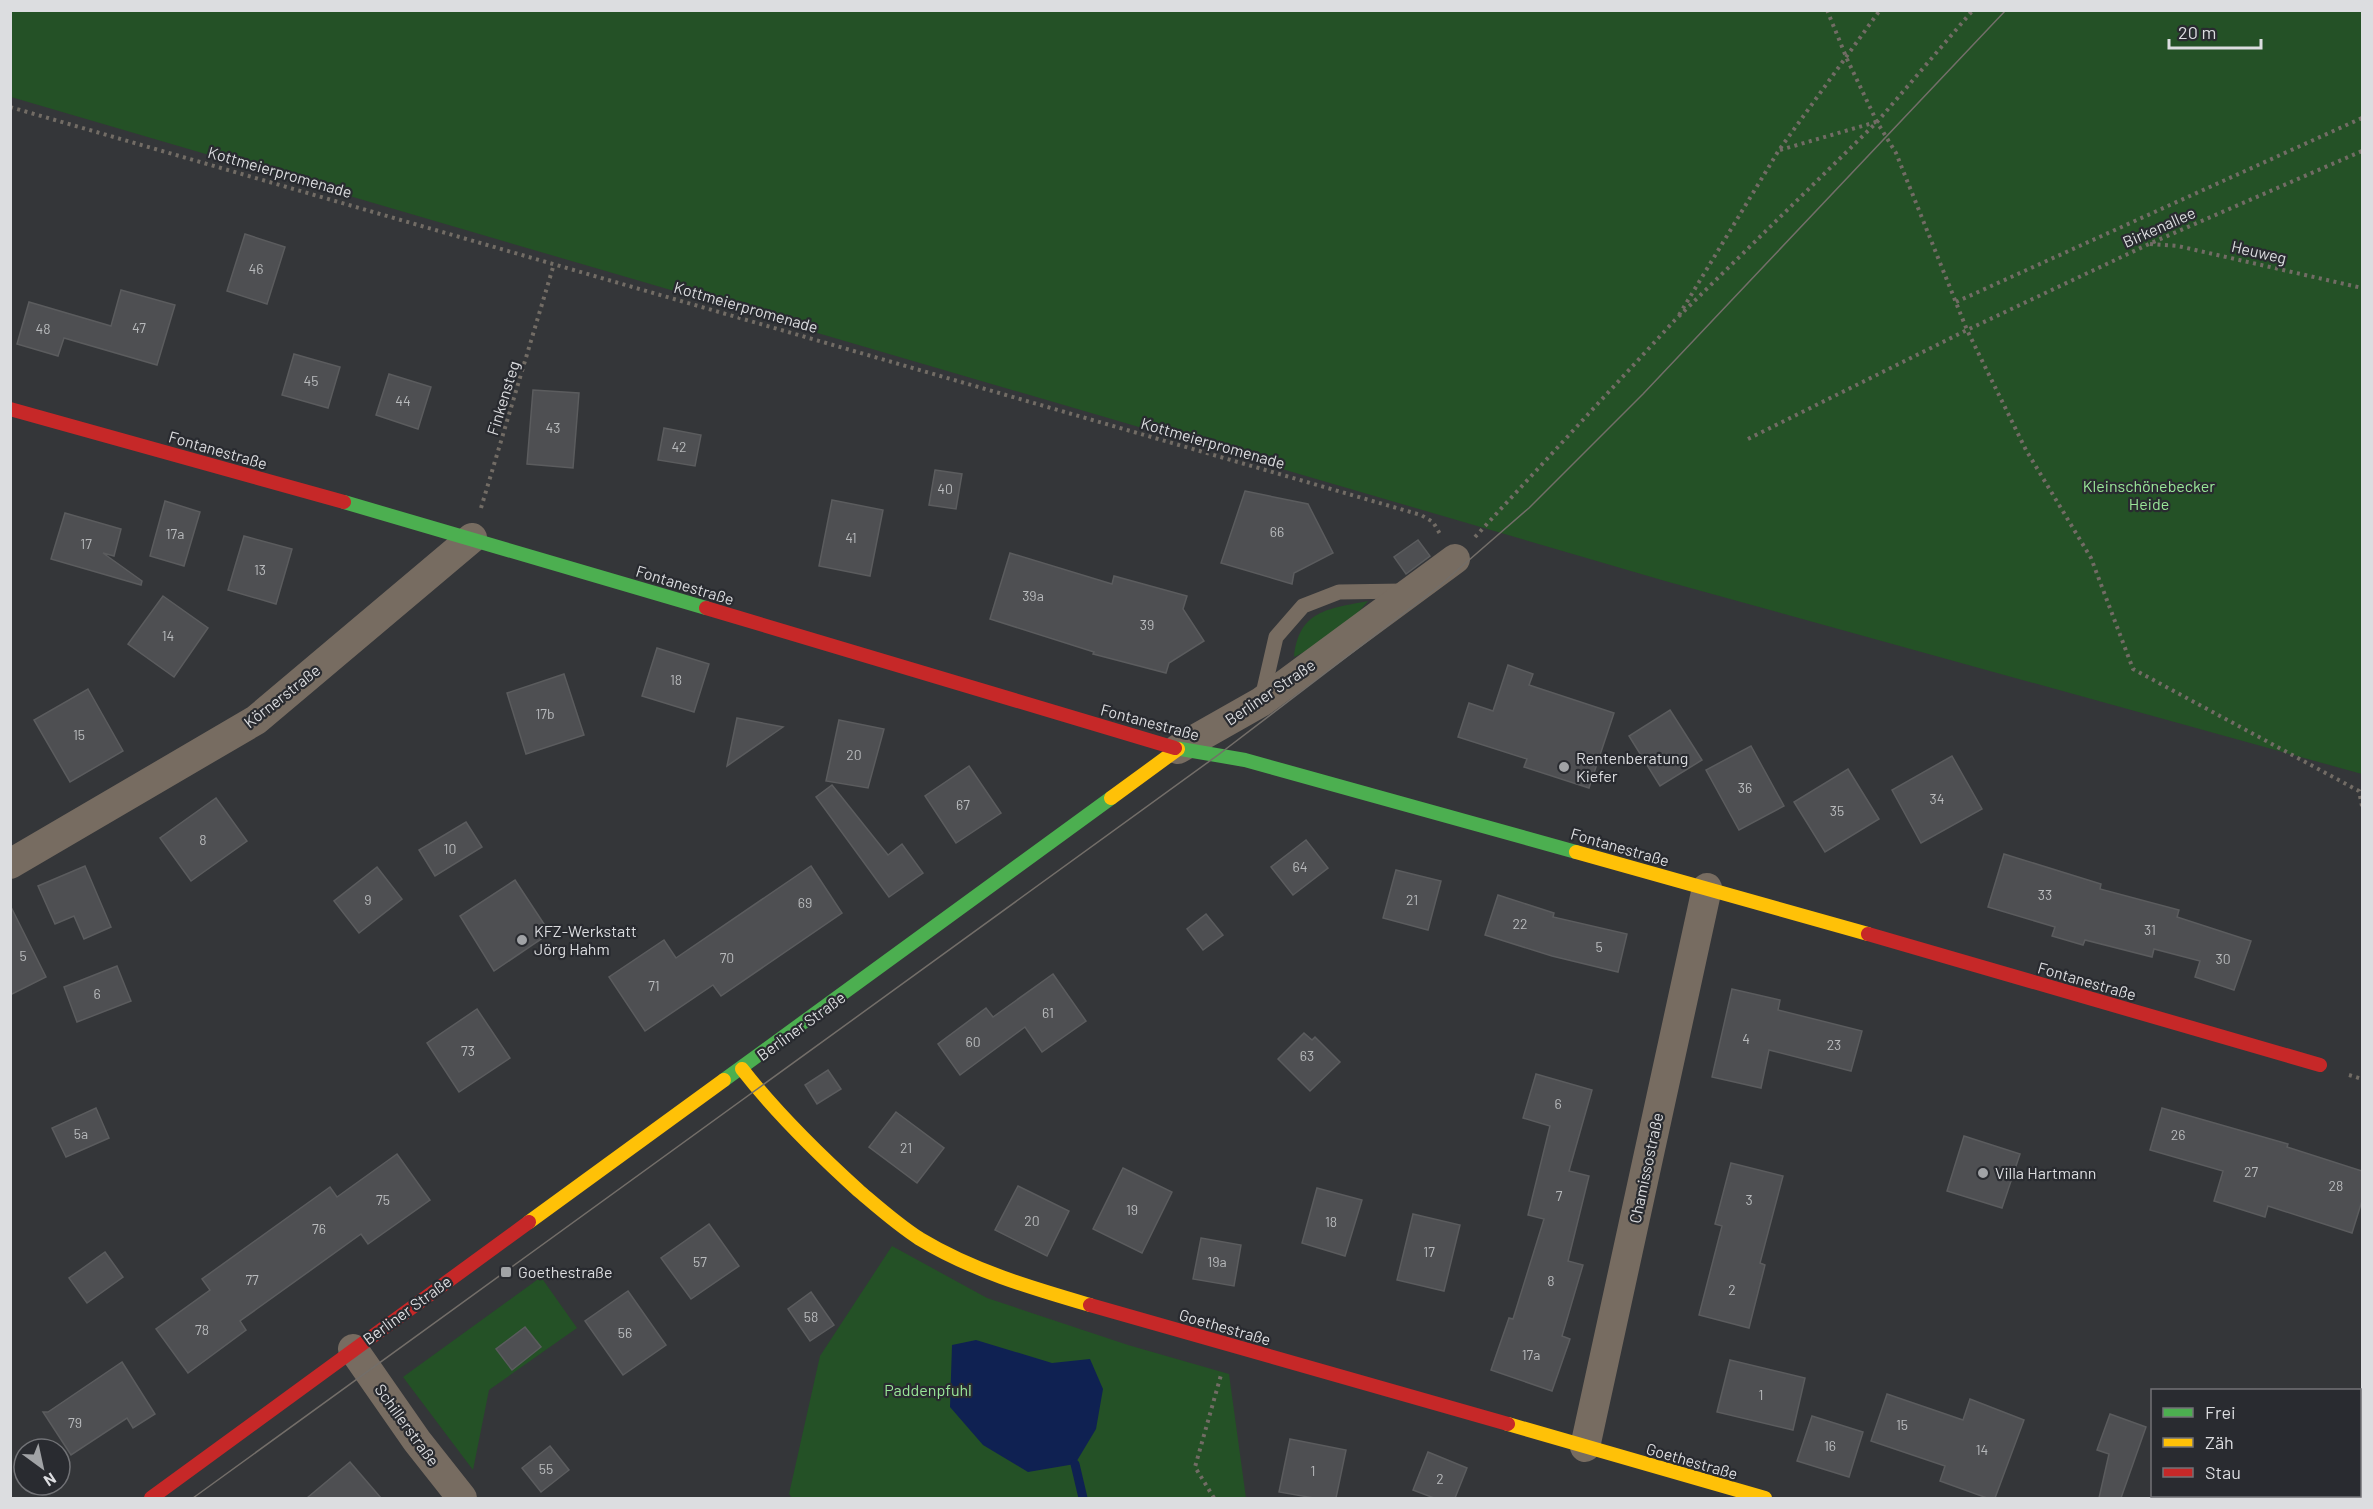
<svg xmlns="http://www.w3.org/2000/svg" width="2373" height="1509" viewBox="0 0 2373 1509" font-family="Barlow,sans-serif">
  <style>
    .green { fill: #245126 }
    .water { fill: #0f2152 }
    .lines { fill: none; stroke-linecap: round; stroke-linejoin: round }
    .stream { stroke: #0f2152; stroke-width: 9 }
    .building { fill: #4e4f52; stroke: #5b5c5e; stroke-width: 1.5 }
    .path { stroke: #726c65; stroke-width: 4; stroke-dasharray: 3 4.5; stroke-linecap: butt }
    .lane { stroke: #776c61; stroke-width: 15 }
    .street { stroke: #776c61; stroke-width: 30 }
    .fast { stroke: #4caf50; stroke-width: 14 }
    .slow { stroke: #ffc107; stroke-width: 14 }
    .jam { stroke: #c62828; stroke-width: 14 }
    .tram { stroke: #736e69; stroke-width: 1.5 }
    .poi-dot { fill: #a1a3a6; stroke: #292b30; stroke-width: 2 }
    .labels { text-anchor: middle; stroke-width: 4.5; stroke-linejoin: round; paint-order: stroke }
    .number-label { font-size: 14px; fill: #b8babc }
    .street-label { font-size: 16px; fill: #dcdde0; stroke: #292b30 }
    .park-label { font-size: 16px; fill: #9ae799; stroke: #292b30 }
    .poi-label { font-size: 16px; fill: #dcdde0; stroke: #292b30; text-anchor: start }
  </style>
  <rect width="100%" height="100%" fill="#343639"/>
  <g class="green">
    <polygon points="10,11 2362,11 2362,774 1665,581 11,97"/>
    <path d="M 1368,601 L 1339,635 L 1294,657 C 1299,610 1328,609 1368,601 Z"/>
    <polygon points="892,1246 987,1298 1128,1345 1229,1374 1246,1498 792,1498 789,1494 820,1356"/>
    <polygon points="541,1277 577,1328 489,1390 473,1470 403,1377"/>
  </g>
  <polygon class="water" points="976,1340 1052,1363 1090,1359 1103,1389 1096,1429 1075,1464 1028,1472 983,1445 950,1407 952,1345"/>
  <g class="lines">
    <polyline class="stream" points="1075,1464 1083,1498"/>
  </g>
  <g class="building">
    <polygon points="245,234 285,247 267,304 227,291"/>
    <polygon points="121,290 175,305 157,365 64,338 58,356 17,344 29,302 111,326"/>
    <polygon points="294,354 340,367 328,408 282,395"/>
    <polygon points="389,374 431,387 418,429 376,415"/>
    <polygon points="533,390 579,393 573,468 527,464"/>
    <polygon points="664,428 701,435 695,466 658,460"/>
    <polygon points="935,470 962,474 956,509 929,505"/>
    <polygon points="1245,491 1308,504 1333,553 1294,573 1292,584 1221,563"/>
    <polygon points="832,500 883,510 870,576 819,566"/>
    <polygon points="165,501 200,512 184,566 150,556"/>
    <polygon points="65,513 121,529 114,556 103,553 142,581 141,585 51,559"/>
    <polygon points="244,536 292,549 276,604 228,590"/>
    <polygon points="1418,540 1430,556 1406,574 1394,557"/>
    <polygon points="1010,553 1112,584 1114,576 1187,596 1183,609 1204,641 1169,663 1166,673 1093,654 1094,652 990,619"/>
    <polygon points="163,596 208,628 174,677 128,644"/>
    <polygon points="657,648 709,664 694,712 642,696"/>
    <polygon points="1508,665 1533,674 1529,685 1614,713 1589,788 1524,767 1527,759 1458,737 1469,703 1493,711"/>
    <polygon points="564,674 584,735 526,754 507,693"/>
    <polygon points="88,689 123,751 70,782 34,720"/>
    <polygon points="1670,710 1702,760 1660,786 1629,736"/>
    <polygon points="737,718 783,727 727,766"/>
    <polygon points="839,720 884,729 868,788 826,781"/>
    <polygon points="1751,746 1784,806 1739,830 1706,770"/>
    <polygon points="1952,756 1982,809 1921,843 1892,790"/>
    <polygon points="969,766 1001,813 956,843 925,796"/>
    <polygon points="1848,769 1879,819 1825,852 1794,802"/>
    <polygon points="832,785 888,855 902,844 923,873 889,897 816,797"/>
    <polygon points="216,798 247,841 191,881 160,838"/>
    <polygon points="466,822 482,847 435,876 419,850"/>
    <polygon points="1306,840 1328,868 1293,895 1271,867"/>
    <polygon points="2004,854 2101,884 2100,889 2179,910 2177,917 2251,941 2234,990 2195,977 2200,961 2154,949 2152,957 2085,940 2083,945 2052,936 2055,927 1988,907"/>
    <polygon points="85,866 111,927 84,939 74,916 55,924 38,886"/>
    <polygon points="811,866 842,913 721,996 713,985 645,1031 609,977 664,940 676,958"/>
    <polygon points="377,867 402,899 359,933 334,901"/>
    <polygon points="1396,870 1441,881 1428,930 1383,918"/>
    <polygon points="515,880 550,933 494,971 460,916"/>
    <polygon points="1498,895 1554,913 1553,917 1627,934 1618,972 1552,956 1485,935"/>
    <polygon points="10,905 46,977 10,995"/>
    <polygon points="1206,914 1223,935 1203,950 1187,929"/>
    <polygon points="117,966 131,1001 77,1022 64,987"/>
    <polygon points="1053,974 1086,1021 1042,1052 1025,1027 960,1075 938,1044 986,1008 993,1017"/>
    <polygon points="1732,989 1780,1000 1778,1010 1862,1031 1851,1071 1769,1050 1761,1088 1712,1077"/>
    <polygon points="477,1009 510,1058 459,1092 427,1043"/>
    <polygon points="1304,1033 1312,1040 1315,1037 1340,1062 1310,1091 1278,1059"/>
    <polygon points="828,1070 841,1089 817,1104 805,1085"/>
    <polygon points="1536,1074 1592,1090 1569,1171 1589,1176 1568,1261 1583,1265 1562,1336 1570,1339 1552,1391 1491,1370 1509,1318 1513,1319 1544,1219 1528,1215 1550,1126 1523,1118"/>
    <polygon points="96,1108 109,1138 66,1157 52,1128"/>
    <polygon points="2162,1108 2288,1144 2287,1147 2362,1171 2362,1201 2352,1233 2268,1206 2265,1217 2214,1201 2223,1171 2150,1150"/>
    <polygon points="896,1112 944,1148 917,1183 869,1147"/>
    <polygon points="1964,1136 2020,1154 2002,1208 1947,1191"/>
    <polygon points="397,1154 430,1200 368,1244 361,1234 240,1321 246,1330 188,1373 156,1329 210,1290 202,1279 330,1187 337,1197"/>
    <polygon points="1731,1163 1783,1176 1760,1263 1765,1265 1749,1328 1699,1315 1722,1226 1715,1224"/>
    <polygon points="1123,1168 1172,1192 1142,1253 1093,1229"/>
    <polygon points="1018,1186 1069,1211 1047,1256 995,1230"/>
    <polygon points="1317,1188 1362,1200 1345,1256 1302,1243"/>
    <polygon points="1413,1214 1460,1225 1444,1291 1397,1280"/>
    <polygon points="709,1224 739,1266 691,1299 661,1258"/>
    <polygon points="1201,1238 1241,1245 1234,1286 1193,1279"/>
    <polygon points="105,1252 123,1277 87,1303 69,1278"/>
    <polygon points="628,1291 666,1345 623,1375 585,1321"/>
    <polygon points="811,1292 834,1325 810,1341 788,1309"/>
    <polygon points="525,1327 541,1347 512,1370 496,1349"/>
    <polygon points="1730,1360 1805,1378 1793,1430 1717,1412"/>
    <polygon points="122,1362 155,1414 133,1428 127,1418 71,1455 43,1412 48,1412"/>
    <polygon points="1887,1394 1963,1420 1970,1399 2024,1420 1995,1498 1987,1498 1940,1481 1945,1466 1871,1441"/>
    <polygon points="2110,1414 2146,1427 2121,1498 2099,1498 2109,1454 2097,1450"/>
    <polygon points="1812,1416 1863,1432 1849,1477 1797,1461"/>
    <polygon points="1290,1439 1346,1450 1336,1498 1314,1498 1279,1492"/>
    <polygon points="550,1446 569,1470 541,1492 522,1468"/>
    <polygon points="1428,1452 1467,1468 1455,1498 1434,1498 1413,1490"/>
    <polygon points="350,1462 381,1498 307,1498"/>
  </g>
  <g class="lines">
    <g class="path">
      <polyline points="1827,10 1847,59 1877,122 1896,153 1967,330 2026,450 2091,558 2133,669 2359,791 2362,806"/>
      <polyline points="10,107 1421,515 1433,522 1440,534"/>
      <polyline points="1780,150 1876,122"/>
      <polyline points="2150,244 2178,246 2362,288"/>
      <polyline points="1956,302 2362,118"/>
      <polyline points="1679,315 1779,150 1880,10"/>
      <polyline points="1748,439 1967,330 2149,244 2362,151"/>
      <polyline points="481,508 554,264"/>
      <polyline points="1475,537 1675,320 1877,122 1973,10"/>
      <polyline points="2349,1075 2362,1079"/>
      <polyline points="1214,1498 1195,1467 1221,1375"/>
    </g>
    <polyline class="lane" points="1262,698 1276,637 1303,606 1339,592 1404,591"/>
    <g class="street">
      <polyline points="1178,749 1261,702 1455,559"/>
      <polyline points="10,864 256,720 472,538"/>
      <polyline points="353,1349 417,1441 462,1498"/>
      <polyline points="1585,1447 1707,888"/>
    </g>
    <g class="fast">
      <polyline points="344,502 706,608"/>
      <polyline points="1175,748 1245,760 1576,852"/>
      <polyline points="724,1080 1111,798"/>
    </g>
    <g class="slow">
      <polyline points="1111,798 1178,749"/>
      <polyline points="1576,852 1868,934"/>
      <path d="M 742,1069 C 777,1114 817,1153 859,1191 C 879,1208 898,1225 920,1239 C 973,1271 1032,1288 1090,1305"/>
      <polyline points="529,1222 724,1080"/>
      <polyline points="1508,1424 1765,1498"/>
    </g>
    <g class="jam">
      <polyline points="10,409 344,502"/>
      <polyline points="706,608 1175,748"/>
      <polyline points="1868,934 2320,1065"/>
      <polyline points="1090,1305 1508,1424"/>
      <polyline points="151,1498 529,1222"/>
    </g>
    <polyline class="tram" points="193,1498 1218,755 1438,587 1529,508 1643,394 2006,10"/>
  </g>
  <g class="poi-dot">
    <circle cx="1564" cy="767" r="6"/>
    <circle cx="522" cy="940" r="6"/>
    <circle cx="1983" cy="1173" r="6"/>
    <rect x="500" y="1266" width="12" height="12" rx="3"/>
  </g>
  <g class="labels">
    <g class="number-label">
      <text x="256" y="274">46</text>
      <text x="139" y="333">47</text>
      <text x="43" y="334">48</text>
      <text x="311" y="386">45</text>
      <text x="403" y="406">44</text>
      <text x="553" y="433">43</text>
      <text x="679" y="452">42</text>
      <text x="945" y="494">40</text>
      <text x="1277" y="537">66</text>
      <text x="175" y="539">17a</text>
      <text x="851" y="543">41</text>
      <text x="86" y="549">17</text>
      <text x="260" y="575">13</text>
      <text x="1033" y="601">39a</text>
      <text x="1147" y="630">39</text>
      <text x="168" y="641">14</text>
      <text x="676" y="685">18</text>
      <text x="545" y="719">17b</text>
      <text x="79" y="740">15</text>
      <text x="854" y="760">20</text>
      <text x="1745" y="793">36</text>
      <text x="1937" y="804">34</text>
      <text x="963" y="810">67</text>
      <text x="1837" y="816">35</text>
      <text x="203" y="845">8</text>
      <text x="450" y="854">10</text>
      <text x="1300" y="872">64</text>
      <text x="2045" y="900">33</text>
      <text x="368" y="905">9</text>
      <text x="1412" y="905">21</text>
      <text x="805" y="908">69</text>
      <text x="1520" y="929">22</text>
      <text x="2150" y="935">31</text>
      <text x="1599" y="952">5</text>
      <text x="23" y="961">5</text>
      <text x="727" y="963">70</text>
      <text x="2223" y="964">30</text>
      <text x="654" y="991">71</text>
      <text x="97" y="999">6</text>
      <text x="1048" y="1018">61</text>
      <text x="1746" y="1044">4</text>
      <text x="973" y="1047">60</text>
      <text x="1834" y="1050">23</text>
      <text x="468" y="1056">73</text>
      <text x="1307" y="1061">63</text>
      <text x="1558" y="1109">6</text>
      <text x="81" y="1139">5a</text>
      <text x="2178" y="1140">26</text>
      <text x="906" y="1153">21</text>
      <text x="2251" y="1177">27</text>
      <text x="2336" y="1191">28</text>
      <text x="1559" y="1201">7</text>
      <text x="383" y="1205">75</text>
      <text x="1749" y="1205">3</text>
      <text x="1132" y="1215">19</text>
      <text x="1032" y="1226">20</text>
      <text x="1331" y="1227">18</text>
      <text x="319" y="1234">76</text>
      <text x="1429" y="1257">17</text>
      <text x="700" y="1267">57</text>
      <text x="1217" y="1267">19a</text>
      <text x="252" y="1285">77</text>
      <text x="1551" y="1286">8</text>
      <text x="1732" y="1295">2</text>
      <text x="811" y="1322">58</text>
      <text x="202" y="1335">78</text>
      <text x="625" y="1338">56</text>
      <text x="1531" y="1360">17a</text>
      <text x="1761" y="1400">1</text>
      <text x="75" y="1428">79</text>
      <text x="1902" y="1430">15</text>
      <text x="1830" y="1451">16</text>
      <text x="1982" y="1455">14</text>
      <text x="546" y="1474">55</text>
      <text x="1313" y="1476">1</text>
      <text x="1440" y="1484">2</text>
    </g>
    <g class="street-label">
      <text transform="translate(280 172) rotate(16)" y="6">Kottmeierpromenade</text>
      <text transform="translate(2159 227) rotate(-24)" y="6">Birkenallee</text>
      <text transform="translate(2259 252) rotate(13)" y="6">Heuweg</text>
      <text transform="translate(746 307) rotate(16)" y="6">Kottmeierpromenade</text>
      <text transform="translate(503 398) rotate(-73)" y="6">Finkensteg</text>
      <text transform="translate(1213 443) rotate(16)" y="6">Kottmeierpromenade</text>
      <text transform="translate(218 450) rotate(16)" y="6">Fontanestraße</text>
      <text transform="translate(685 585) rotate(17)" y="6">Fontanestraße</text>
      <text transform="translate(1270 692) rotate(-34)" y="6">Berliner Straße</text>
      <text transform="translate(282 696) rotate(-38)" y="6">Körnerstraße</text>
      <text transform="translate(1150 722) rotate(15)" y="6">Fontanestraße</text>
      <text transform="translate(1620 847) rotate(16)" y="6">Fontanestraße</text>
      <text transform="translate(2087 981) rotate(16)" y="6">Fontanestraße</text>
      <text transform="translate(801 1026) rotate(-36)" y="6">Berliner Straße</text>
      <text transform="translate(1646 1168) rotate(-78)" y="6">Chamissostraße</text>
      <text transform="translate(407 1310) rotate(-36)" y="6">Berliner Straße</text>
      <text transform="translate(1225 1327) rotate(16)" y="6">Goethestraße</text>
      <text transform="translate(407 1425) rotate(54)" y="6">Schillerstraße</text>
      <text transform="translate(1692 1461) rotate(16)" y="6">Goethestraße</text>
    </g>
    <g class="park-label">
      <text x="2149" y="492">Kleinschönebecker<tspan x="2149" dy="18">Heide</tspan></text>
      <text x="928" y="1396">Paddenpfuhl</text>
    </g>
    <g class="poi-label">
      <text x="1576" y="764">Rentenberatung<tspan x="1576" dy="18">Kiefer</tspan></text>
      <text x="534" y="937">KFZ-Werkstatt<tspan x="534" dy="18">Jörg Hahm</tspan></text>
      <text x="1995" y="1179">Villa Hartmann</text>
      <text x="518" y="1278">Goethestraße</text>
    </g>
  </g>
  <rect width="2373" height="1509" fill="none" stroke="#dcdde0" stroke-width="24"/>
  <rect x="2151" y="1389" width="210" height="108" fill="#292b30" stroke="#717276" stroke-width="1.5"/>
  <rect x="2163" y="1408" width="30" height="9" fill="#4caf50" stroke="#717276" stroke-width="1.5"/>
  <text x="2205" y="1419" font-size="18" fill="#dcdde0">Frei</text>
  <rect x="2163" y="1438" width="30" height="9" fill="#ffc107" stroke="#717276" stroke-width="1.5"/>
  <text x="2205" y="1449" font-size="18" fill="#dcdde0">Zäh</text>
  <rect x="2163" y="1468" width="30" height="9" fill="#c62828" stroke="#717276" stroke-width="1.5"/>
  <text x="2205" y="1479" font-size="18" fill="#dcdde0">Stau</text>
  <g transform="translate(42 1467) rotate(147)"><circle r="28" fill="#292b30" stroke="#717276" stroke-width="1.5"/>
  <path d="M0-4.5L10 22L0 15L-10 22Z" fill="#a1a3a6"/>
  <text y="-9" font-size="16" font-weight="bold" text-anchor="middle" fill="#dcdde0">N</text>
  </g>
  <path d="M2169 39v9h92v-9" fill="none" stroke="#dcdde0" stroke-width="3"/>
  <text x="2178" y="39" font-size="18" fill="#dcdde0" stroke="#292b30" stroke-width="4.5" paint-order="stroke">20 m</text>
</svg>
